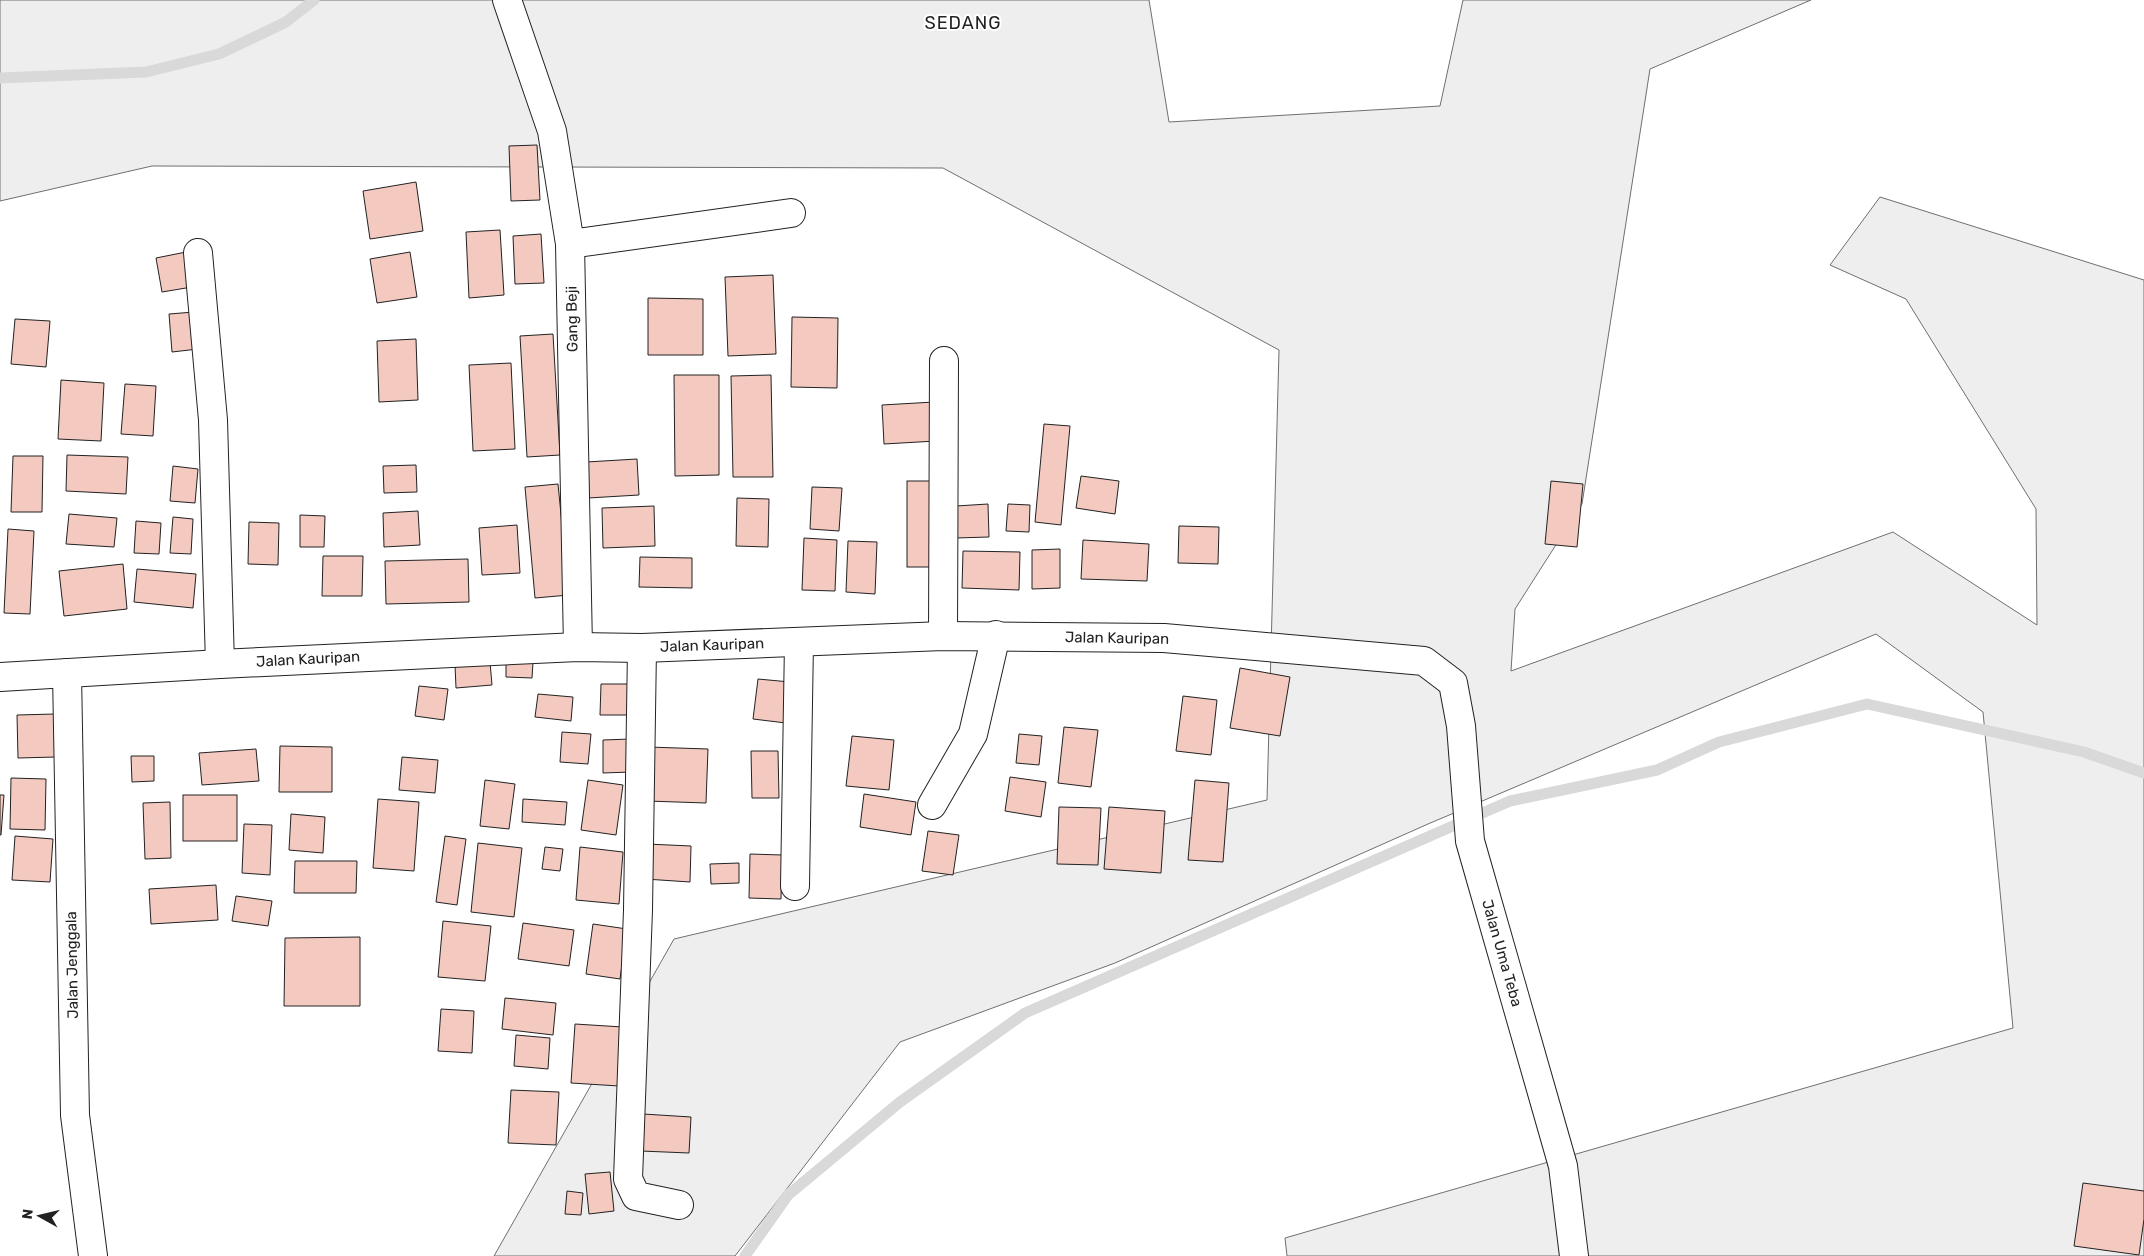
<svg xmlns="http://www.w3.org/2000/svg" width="2144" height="1256" viewBox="0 0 2144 1256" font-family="Rubik,sans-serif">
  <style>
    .green { fill: #eee; stroke: #6f6f6f }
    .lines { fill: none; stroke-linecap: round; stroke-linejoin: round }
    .stream { stroke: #d9d9d9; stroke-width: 11 }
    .building { fill: #f3c9c0; stroke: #222 }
    .street-casing { stroke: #222; stroke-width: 30 }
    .street { stroke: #fff; stroke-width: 28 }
    .labels { text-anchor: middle; stroke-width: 4; stroke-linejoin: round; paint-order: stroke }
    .street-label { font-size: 15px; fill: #222; stroke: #fff }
    .quarter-label { font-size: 18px; letter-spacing: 1px; fill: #222; stroke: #fff }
  </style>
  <rect width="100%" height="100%" fill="#fff"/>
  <polygon class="green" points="0,0 1149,0 1169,122 1440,106 1463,0 1811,0 1650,69 1582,504 1515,609 1511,671 1893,532 2037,625 2036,509 1906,299 1830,265 1880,197 2144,280 2144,1256 1287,1256 1285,1238 2013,1028 1983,712 1876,634 1428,824 1115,963 900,1042 735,1256 494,1256 674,939 1267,800 1279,350 943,168 152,166 0,201"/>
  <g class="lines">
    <g class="stream">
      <polyline points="0,78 146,72 219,54 286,22 314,0"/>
      <polyline points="745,1256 788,1195 900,1102 1025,1013 1510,801 1657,770 1719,742 1867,704 2084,752 2144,773"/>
    </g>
  </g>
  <g class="building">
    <polygon points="537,145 540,200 511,201 509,146"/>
    <polygon points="416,182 423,231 370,239 363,191"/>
    <polygon points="500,230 504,295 469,298 466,232"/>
    <polygon points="541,234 544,283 515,284 513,236"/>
    <polygon points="186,252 192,287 162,292 156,258"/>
    <polygon points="410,252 417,297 377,303 370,259"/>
    <polygon points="773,275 776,354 728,356 725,277"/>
    <polygon points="648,298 703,299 703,355 648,355"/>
    <polygon points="194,312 198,349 172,352 169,314"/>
    <polygon points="792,317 838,318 837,388 791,387"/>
    <polygon points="15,319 50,321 46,367 11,364"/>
    <polygon points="553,334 560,455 527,457 520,336"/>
    <polygon points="416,339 418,400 379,402 377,341"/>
    <polygon points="511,363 515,449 473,451 469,365"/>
    <polygon points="674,375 719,375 719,475 675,476"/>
    <polygon points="771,375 773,477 733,477 731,376"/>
    <polygon points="61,380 104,383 101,441 58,439"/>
    <polygon points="125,384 156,386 153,436 121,434"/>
    <polygon points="934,402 936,441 884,444 882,405"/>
    <polygon points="1044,424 1070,426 1061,525 1035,522"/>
    <polygon points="67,455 128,457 126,494 66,491"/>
    <polygon points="13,456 43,456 42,512 11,512"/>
    <polygon points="637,459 639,495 588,498 586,462"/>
    <polygon points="416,465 417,492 384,493 383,466"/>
    <polygon points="173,466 198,469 195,503 170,501"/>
    <polygon points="1081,476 1119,481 1115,514 1076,508"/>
    <rect x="907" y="481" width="30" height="86"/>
    <polygon points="1551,481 1583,484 1577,547 1545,544"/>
    <polygon points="558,484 569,595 535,598 525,487"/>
    <polygon points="812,487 842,488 839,531 810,529"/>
    <polygon points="737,498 769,499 768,547 736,546"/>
    <polygon points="988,504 989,537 956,538 956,506"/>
    <polygon points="1008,504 1030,505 1029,532 1006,531"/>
    <polygon points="654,506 655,546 603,548 602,508"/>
    <polygon points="418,511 420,545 384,547 383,513"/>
    <polygon points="69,514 117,518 114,547 66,544"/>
    <polygon points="300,515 325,516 324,547 300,547"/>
    <polygon points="173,517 193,519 191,554 170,553"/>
    <polygon points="136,521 161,523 159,554 134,553"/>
    <polygon points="249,522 279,523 278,565 248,564"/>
    <polygon points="517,525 520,573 482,575 479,528"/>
    <polygon points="1179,526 1219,527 1218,564 1178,563"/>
    <polygon points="8,529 34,531 30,614 4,613"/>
    <polygon points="804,538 837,540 835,591 802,590"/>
    <polygon points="1083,540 1149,544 1147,581 1081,579"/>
    <polygon points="848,541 877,542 875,594 846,592"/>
    <polygon points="1060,549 1060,588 1032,589 1032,550"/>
    <polygon points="963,551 1020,552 1019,590 962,588"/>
    <polygon points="323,556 363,556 362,596 322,596"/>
    <polygon points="640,557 692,558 692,588 639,587"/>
    <polygon points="468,559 469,602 386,604 385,561"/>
    <polygon points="123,564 127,609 64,616 59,571"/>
    <polygon points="137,569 196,574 193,608 134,602"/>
    <polygon points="506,661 533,662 532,678 506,677"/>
    <polygon points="490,662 492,685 456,688 455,665"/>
    <polygon points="1240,668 1290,677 1280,736 1230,728"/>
    <polygon points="758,679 790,682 786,723 753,719"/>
    <polygon points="601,684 632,684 631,715 600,715"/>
    <polygon points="419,686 448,689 444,720 415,716"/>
    <polygon points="538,694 573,697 571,721 535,717"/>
    <polygon points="1183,696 1217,700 1211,755 1176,751"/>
    <polygon points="55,714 56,757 18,758 17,715"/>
    <polygon points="1064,727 1098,730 1091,787 1058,783"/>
    <polygon points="562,732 591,734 588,764 560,762"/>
    <polygon points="1019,734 1042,736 1039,765 1016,763"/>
    <polygon points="852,736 894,740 889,790 846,786"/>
    <polygon points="630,739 631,772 603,773 603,740"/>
    <polygon points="280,746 332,747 332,792 279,792"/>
    <polygon points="648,747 708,749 706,803 647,801"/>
    <polygon points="256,749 259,781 202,785 199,753"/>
    <polygon points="751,751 778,751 779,798 752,798"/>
    <polygon points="131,756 154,756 154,781 132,782"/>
    <polygon points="402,757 438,760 435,793 399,790"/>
    <polygon points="1010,777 1046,782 1041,817 1005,811"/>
    <polygon points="11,778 46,779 45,830 10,829"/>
    <polygon points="485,780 515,784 509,829 480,826"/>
    <polygon points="588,780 623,785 616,835 581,830"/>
    <polygon points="1195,780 1229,783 1223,862 1188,860"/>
    <polygon points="864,794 916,802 911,835 860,827"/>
    <polygon points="0,795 4,795 1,835 0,835"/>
    <rect x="183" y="795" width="54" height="46"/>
    <polygon points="378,799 419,802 414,871 373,868"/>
    <polygon points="523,799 567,802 565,825 522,822"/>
    <polygon points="170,802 171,858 145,859 143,803"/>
    <polygon points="1059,807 1101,808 1098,865 1057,864"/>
    <polygon points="1109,807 1165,811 1161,873 1104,869"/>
    <polygon points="291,814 325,817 323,853 289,850"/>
    <polygon points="244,824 272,825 270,875 242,873"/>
    <polygon points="928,831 959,835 953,875 922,871"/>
    <polygon points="15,836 53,839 50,882 12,880"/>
    <polygon points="445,836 466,839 457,905 436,902"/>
    <polygon points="478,843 522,848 514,917 471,912"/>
    <polygon points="647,844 691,846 690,882 645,879"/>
    <polygon points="545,847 563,849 560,871 542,869"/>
    <polygon points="580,847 623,852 619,904 576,900"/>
    <polygon points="750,854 782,855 781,899 749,898"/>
    <polygon points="295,861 357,861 356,893 294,893"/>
    <polygon points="739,863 739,883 711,884 710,864"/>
    <polygon points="216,885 218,920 151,924 149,889"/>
    <polygon points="236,896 272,901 268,926 232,921"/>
    <polygon points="443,921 491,926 485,981 438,977"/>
    <polygon points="523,923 574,930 569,966 518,959"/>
    <polygon points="593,924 627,929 620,979 586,974"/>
    <polygon points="360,937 360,1006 284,1006 285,938"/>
    <polygon points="505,998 556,1003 553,1035 502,1029"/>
    <polygon points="441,1009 474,1011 472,1053 438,1051"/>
    <polygon points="575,1024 623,1027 619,1086 571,1083"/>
    <polygon points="516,1035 550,1038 548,1069 514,1066"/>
    <polygon points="511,1090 559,1092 556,1145 508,1143"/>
    <polygon points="643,1114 691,1117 689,1153 641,1151"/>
    <polygon points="610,1172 614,1211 589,1214 585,1174"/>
    <polygon points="2083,1183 2144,1191 2144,1219 2139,1255 2074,1246"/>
    <polygon points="567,1191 583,1193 581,1215 565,1214"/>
  </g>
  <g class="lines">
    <g class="street-casing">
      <g id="street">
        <polyline points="507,0 552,131 570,244 578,647"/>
        <polyline points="570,244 791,213"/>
        <polyline points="198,253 213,420 220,664"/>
        <polyline points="943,636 944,361"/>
        <polyline points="642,648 638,910 628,1179 636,1196 679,1205"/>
        <polyline points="67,673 75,1115 93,1256"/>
        <polyline points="0,677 220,664 578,647 642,648 943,636 1164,638 1424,661 1453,683 1461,726 1470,841 1563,1166 1574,1256"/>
        <polyline points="932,805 973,734 996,635"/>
        <polyline points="795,886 799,642"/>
      </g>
    </g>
    <use href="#street" class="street"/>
  </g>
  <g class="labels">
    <g class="street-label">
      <text transform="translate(572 319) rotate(-91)" y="5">Gang Beji</text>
      <text transform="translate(1117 638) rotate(1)" y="5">Jalan Kauripan</text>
      <text transform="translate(712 645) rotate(-2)" y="5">Jalan Kauripan</text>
      <text transform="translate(308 659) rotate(-3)" y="5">Jalan Kauripan</text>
      <text transform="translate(1502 953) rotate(74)" y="5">Jalan Uma Teba</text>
      <text transform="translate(72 965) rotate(-91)" y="5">Jalan Jenggala</text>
    </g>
    <g class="quarter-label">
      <text x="963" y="29">SEDANG</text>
    </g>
  </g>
  <g transform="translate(40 1216) rotate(278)" stroke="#ffffff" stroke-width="4" paint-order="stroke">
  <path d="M0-4L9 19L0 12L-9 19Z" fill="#222222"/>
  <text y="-8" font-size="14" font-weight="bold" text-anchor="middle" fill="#222222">N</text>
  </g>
</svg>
